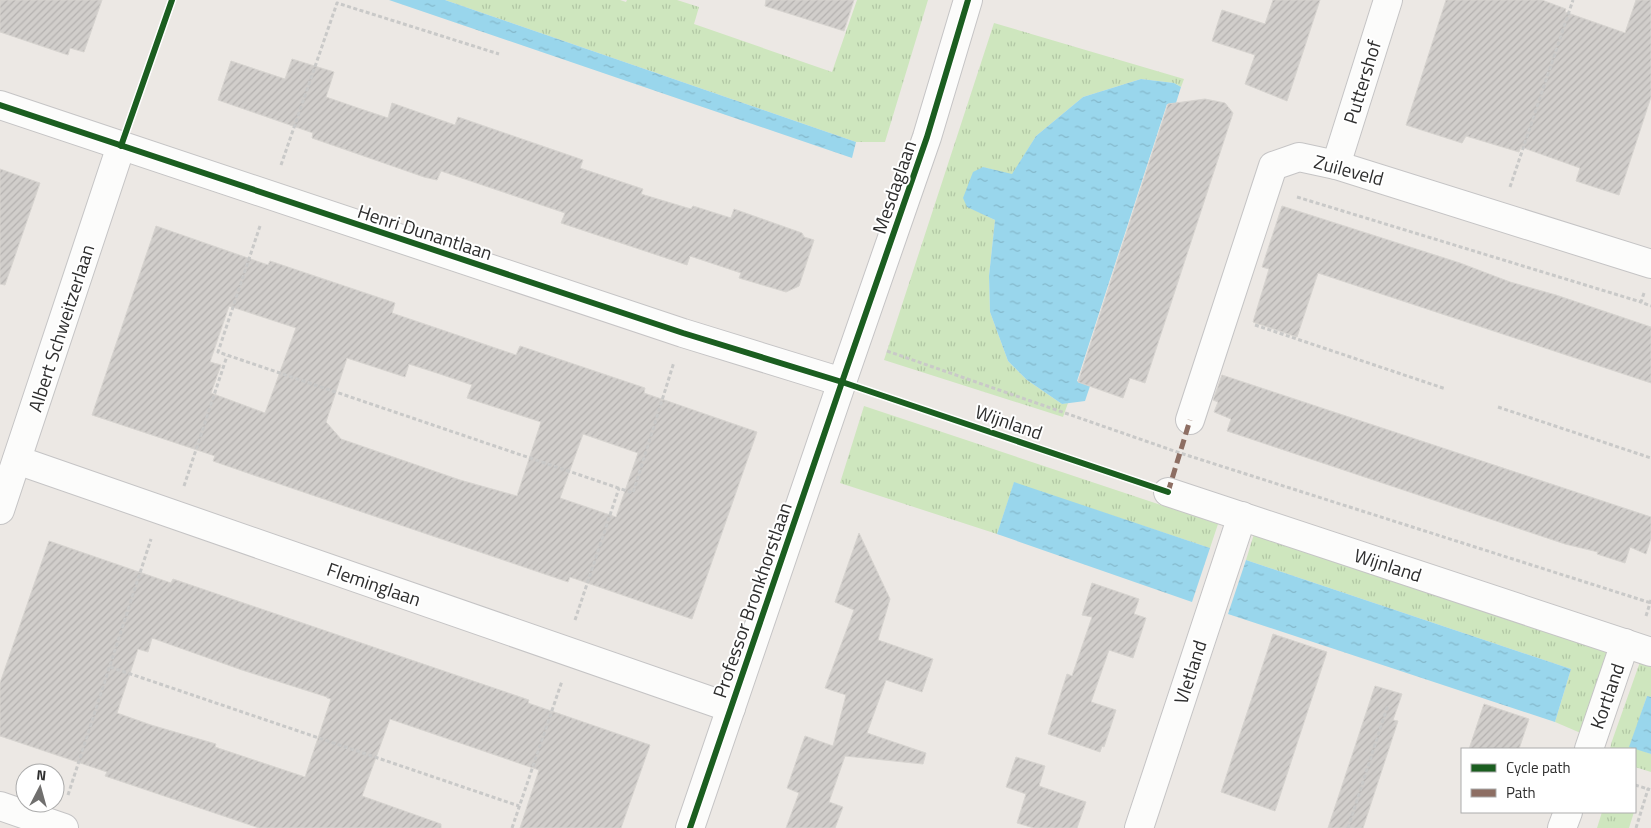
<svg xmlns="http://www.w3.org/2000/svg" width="1651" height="828" viewBox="0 0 1651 828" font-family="'Titillium Web',sans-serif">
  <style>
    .grass { fill: url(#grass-tufts) }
    .water { fill: url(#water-ripples) }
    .building { fill: url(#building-hatch); stroke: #d7d4d0; fill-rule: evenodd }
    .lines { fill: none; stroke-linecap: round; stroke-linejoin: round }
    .minor-casing { stroke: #c5c4c5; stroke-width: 30 }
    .path { stroke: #c9c9c8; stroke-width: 3; stroke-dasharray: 4 2.5; stroke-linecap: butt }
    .minor { stroke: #fcfcfb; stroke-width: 28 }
    .quiet { stroke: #8d6e63; stroke-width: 5; stroke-dasharray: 10 5; stroke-linecap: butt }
    .cycleway-casing { stroke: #fff; stroke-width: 9 }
    .cycleway { stroke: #1b5e20; stroke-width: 6 }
    .labels { text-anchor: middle; stroke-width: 4; stroke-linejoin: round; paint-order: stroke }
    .street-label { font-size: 19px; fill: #2e2e2e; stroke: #fff }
  </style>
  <defs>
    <pattern id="grass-tufts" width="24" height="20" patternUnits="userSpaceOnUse" patternTransform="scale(1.25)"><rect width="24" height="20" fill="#cee6be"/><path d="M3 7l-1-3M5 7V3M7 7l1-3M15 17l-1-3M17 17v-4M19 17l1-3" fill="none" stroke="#b1c6a4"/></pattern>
    <pattern id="water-ripples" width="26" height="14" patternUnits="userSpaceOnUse" patternTransform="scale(1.25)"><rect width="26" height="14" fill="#99d6ec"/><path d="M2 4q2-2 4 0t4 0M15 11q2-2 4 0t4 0" fill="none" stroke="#84b8cb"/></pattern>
    <pattern id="building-hatch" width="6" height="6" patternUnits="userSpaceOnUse" patternTransform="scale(1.25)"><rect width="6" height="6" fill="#d1cecb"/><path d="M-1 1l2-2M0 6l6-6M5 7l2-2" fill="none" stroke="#b4b1af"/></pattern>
  </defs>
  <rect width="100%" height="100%" fill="#ece8e4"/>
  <g class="grass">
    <polygon points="445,0 620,0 626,2 627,0 677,0 699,7 694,24 832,72 857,0 928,0 885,142 856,142"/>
    <polygon points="994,23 1184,79 1181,87 1174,83 1141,79 1083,97 1036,136 1012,175 983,167 968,207 995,220 989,276 990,312 1008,361 1027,380 1062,404 1068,403 1063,417 884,360"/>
    <polygon points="864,406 1218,524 1210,548 1014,483 997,534 840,483"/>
    <polygon points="1254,534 1609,651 1583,734 1555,722 1571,669 1246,560"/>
    <polygon points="1640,662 1651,666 1651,697 1647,696 1630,746 1651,754 1651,772 1635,767 1635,749 1610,749 1612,741"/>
    <polygon points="1602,812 1634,812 1629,828 1597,828"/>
  </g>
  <g class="water">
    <polygon points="389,0 445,0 856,142 852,158"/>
    <polygon points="1141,79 1174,83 1181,87 1175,106 1167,104 1077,381 1090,386 1085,401 1062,404 1027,380 1008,361 990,312 989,276 995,220 967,207 963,198 973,172 983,167 1012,174 1036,136 1083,97"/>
    <polygon points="1014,482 1210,548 1192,602 997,534"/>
    <polygon points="1246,560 1571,669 1555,722 1228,614"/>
    <polygon points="1647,696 1651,697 1651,754 1629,747"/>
  </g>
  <g class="building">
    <polygon points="0,0 102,0 84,52 70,48 68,55 0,32"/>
    <polygon points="766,0 854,0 844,31 765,6"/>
    <polygon points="1273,0 1320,0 1287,101 1245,84 1255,55 1212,41 1222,10 1265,24"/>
    <polygon points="1446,0 1542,0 1566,9 1565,12 1625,33 1636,0 1651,0 1651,97 1619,195 1576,181 1580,168 1521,147 1519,152 1466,136 1462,143 1406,125"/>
    <polygon points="292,59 334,72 326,97 355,107 388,118 392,103 455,125 458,117 583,160 580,168 643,189 641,194 691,209 693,206 731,218 734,209 802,233 804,237 814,240 799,286 786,292 739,278 741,273 690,256 687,265 561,223 565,213 441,171 437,180 424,177 312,138 313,133 218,100 231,61 285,79"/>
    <polygon points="1205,99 1225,103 1233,113 1145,383 1130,378 1123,398 1078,382 1168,104"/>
    <polygon points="0,169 40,183 5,285 0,284"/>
    <polygon points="1282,206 1460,263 1510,282 1556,295 1651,327 1651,383 1318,273 1297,337 1253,322 1269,269 1262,267"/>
    <path d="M 156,226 L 268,265 L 270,261 L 395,303 L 392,313 L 516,355 L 520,346 L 645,388 L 644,393 L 757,432 L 692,619 L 570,577 L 568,582 L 262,478 L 213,461 L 215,456 L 92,415 ZM 229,306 L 296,328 L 265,413 L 211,393 L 221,365 L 210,362 ZM 347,358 L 405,377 L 409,364 L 440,374 L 472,385 L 467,398 L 541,422 L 517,496 L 460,480 L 341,439 L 326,422 ZM 583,434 L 638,453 L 616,517 L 560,498 Z"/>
    <polygon points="1222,375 1651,517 1651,538 1646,554 1630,547 1625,563 1597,554 1598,552 1565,544 1227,431 1231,419 1214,412 1218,402 1213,400"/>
    <polygon points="859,533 890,599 878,640 933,659 922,692 886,680 867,733 926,753 923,764 845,756 829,802 843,807 835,828 786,828 799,793 787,788 805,736 833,746 846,695 825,688 854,610 835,602"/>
    <path d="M 49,541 L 171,583 L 173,579 L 220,595 L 529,700 L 528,703 L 650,745 L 621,828 L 520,828 L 539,770 L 390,719 L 362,796 L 441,824 L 441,828 L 259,828 L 105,776 L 107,772 L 0,736 L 0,683 ZM 152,638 L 242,670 L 327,697 L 327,698 L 331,699 L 305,777 L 215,747 L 216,744 L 151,725 L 117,713 L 138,649 L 148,652 Z"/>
    <polygon points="1092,583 1139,599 1134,614 1146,618 1133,658 1109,650 1091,702 1116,710 1104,747 1102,746 1100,752 1048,734 1067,674 1072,676 1092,617 1082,615"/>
    <polygon points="1273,634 1327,652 1275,811 1221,792"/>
    <polygon points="1375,686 1402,694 1393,720 1398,721 1363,828 1328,828"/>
    <polygon points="1484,704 1529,719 1519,749 1469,749"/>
    <polygon points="1016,757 1045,766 1039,786 1086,802 1077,828 1034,828 1017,823 1026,794 1006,787"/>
  </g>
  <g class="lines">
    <g class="minor-casing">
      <g id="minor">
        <polyline points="0,105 683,333 842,382"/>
        <polyline points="1336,165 1388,0"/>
        <polyline points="1190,420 1273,166 1299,157 1336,165 1651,264"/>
        <polyline points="17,460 731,708"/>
        <polyline points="1168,492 1651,652"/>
        <polyline points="0,510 121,146"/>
        <polyline points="1589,749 1625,643"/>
        <polyline points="0,806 64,828"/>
        <polyline points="690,828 842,382 927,137 968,0"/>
        <polyline points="1139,828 1242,516"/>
        <polyline points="1562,828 1568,812"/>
      </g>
    </g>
    <g class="path">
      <polyline points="281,165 337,3 499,54"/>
      <polyline points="1510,187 1573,0"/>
      <polyline points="1297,197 1641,302"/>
      <polyline points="260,226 218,352 633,493 674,362"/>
      <polyline points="1644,293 1641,302 1651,306"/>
      <polyline points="1255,325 1446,389"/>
      <polyline points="887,351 1180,453 1651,603"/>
      <polyline points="1498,407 1651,458"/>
      <polyline points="184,486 227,356"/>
      <polyline points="1646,616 1651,600"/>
      <polyline points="575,620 619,488"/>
      <polyline points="110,667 519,806"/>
      <polyline points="1635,785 1648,789"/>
      <polyline points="68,795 151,539"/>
      <polyline points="512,828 562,681"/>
      <polyline points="1348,828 1388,705"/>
      <polyline points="1636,828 1648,789 1651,790"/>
    </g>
    <use href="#minor" class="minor"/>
    <polyline class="quiet" points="1168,492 1190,420"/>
    <g class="cycleway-casing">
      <g id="cycleway">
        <polyline points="0,105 683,333 842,382 1168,492"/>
        <polyline points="121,146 172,0"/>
        <polyline points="690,828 842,382 927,137 968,0"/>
      </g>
    </g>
    <use href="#cycleway" class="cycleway"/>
  </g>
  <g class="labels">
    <g class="street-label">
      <text transform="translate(1362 82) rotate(-73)" y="7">Puttershof</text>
      <text transform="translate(1349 170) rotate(15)" y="7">Zuileveld</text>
      <text transform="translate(894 187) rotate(-71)" y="7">Mesdaglaan</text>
      <text transform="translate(425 232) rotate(18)" y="7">Henri Dunantlaan</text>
      <text transform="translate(61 328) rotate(-72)" y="7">Albert Schweitzerlaan</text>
      <text transform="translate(1009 422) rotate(19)" y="7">Wijnland</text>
      <text transform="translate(1388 565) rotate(18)" y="7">Wijnland</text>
      <text transform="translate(374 584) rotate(19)" y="7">Fleminglaan</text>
      <text transform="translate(752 600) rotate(-71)" y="7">Professor Bronkhorstlaan</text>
      <text transform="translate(1190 672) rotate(-72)" y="7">Vletland</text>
      <text transform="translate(1607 696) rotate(-71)" y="7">Kortland</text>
    </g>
  </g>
  <rect x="1461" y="748" width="175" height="65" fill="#ffffff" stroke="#ababab"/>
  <rect x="1471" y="764" width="25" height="8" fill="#1b5e20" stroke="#ababab"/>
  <text x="1506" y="773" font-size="15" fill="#2e2e2e">Cycle path</text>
  <rect x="1471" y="789" width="25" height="8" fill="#8d6e63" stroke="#ababab"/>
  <text x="1506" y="798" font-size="15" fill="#2e2e2e">Path</text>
  <g transform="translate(40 788) rotate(6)"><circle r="24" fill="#ffffff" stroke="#ababab"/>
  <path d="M0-4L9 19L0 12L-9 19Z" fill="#706f6e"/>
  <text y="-8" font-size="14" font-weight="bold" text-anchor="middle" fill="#2e2e2e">N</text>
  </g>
</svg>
